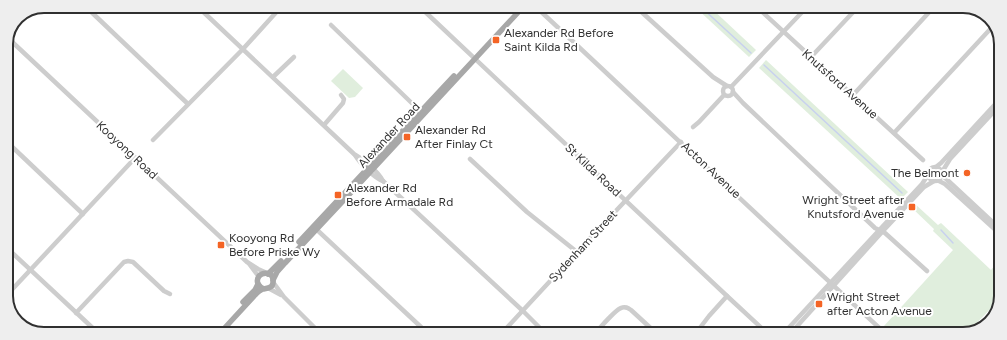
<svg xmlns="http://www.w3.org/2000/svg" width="1007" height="340" viewBox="0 0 1007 340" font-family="Figtree,sans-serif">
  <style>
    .green { fill: #e0eedd }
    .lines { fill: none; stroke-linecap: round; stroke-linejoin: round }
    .stream { stroke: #c8d1ef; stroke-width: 1.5 }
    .minor { stroke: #cdcdcd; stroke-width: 4.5 }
    .major { stroke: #a8a8a8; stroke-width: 5.5 }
    .poi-dot { fill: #f46425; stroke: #fff; stroke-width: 1.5 }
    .labels { text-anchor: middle; stroke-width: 4; stroke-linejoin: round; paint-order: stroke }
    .poi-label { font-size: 12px; fill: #303030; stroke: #fff; text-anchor: start }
    .street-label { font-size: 12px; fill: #303030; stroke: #fff }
    .rim { fill: none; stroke: #303030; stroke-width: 2 }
  </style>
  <rect width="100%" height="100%" fill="#fff"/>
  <g class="green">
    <polygon points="695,7 710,7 756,50 749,57"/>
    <polygon points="766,60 908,192 901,199 759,68"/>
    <polygon points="343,69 363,88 355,97 349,98 331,81"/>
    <polygon points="915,204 938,225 941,223 991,270 999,260 999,300 968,332 963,334 893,334 884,326 953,250 933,231 934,229 912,208"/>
  </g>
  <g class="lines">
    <g class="stream">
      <polyline points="701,7 751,53"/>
      <polyline points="764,65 902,193"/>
      <polyline points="941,230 953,243"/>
    </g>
    <g class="minor">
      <polyline points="85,6 188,104"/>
      <path d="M 197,6 L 354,154 C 363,159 378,171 383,181 L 523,311 L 545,333"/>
      <polyline points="420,7 727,296 767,333"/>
      <path d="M 536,7 C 653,116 768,226 886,334"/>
      <polyline points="636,7 713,77 727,86"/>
      <polyline points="758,8 923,160"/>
      <polyline points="331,25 422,113"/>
      <polyline points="8,38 247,262 258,269 267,273"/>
      <polyline points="811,57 857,8"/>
      <polyline points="273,77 294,57"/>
      <circle cx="728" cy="91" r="5"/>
      <polyline points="731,87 806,8"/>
      <polyline points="733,92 743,103 875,228 885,233 927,271"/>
      <polyline points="853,95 933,8"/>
      <polyline points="324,125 343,103 344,99 341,95"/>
      <polyline points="693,127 699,122 724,95"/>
      <polyline points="894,133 994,25"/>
      <polyline points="153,140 243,49 281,7"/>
      <polyline points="6,141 83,214"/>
      <path d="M 355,155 C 360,163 374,178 383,181"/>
      <polyline points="470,159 527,212 577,252"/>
      <circle cx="935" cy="174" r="7"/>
      <polyline points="936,167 941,163 1000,99"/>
      <polyline points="942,172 950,159 1000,105"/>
      <polyline points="942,175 1000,229"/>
      <polyline points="937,180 945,184 1000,234"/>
      <polyline points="315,228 421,327"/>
      <polyline points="6,247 97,332"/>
      <polyline points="250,265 259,277"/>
      <polyline points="273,282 284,297 320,333"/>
      <polyline points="268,288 281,295"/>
      <polyline points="6,296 135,158"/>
      <polyline points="76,313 124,262 128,261 133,262 164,291 170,294"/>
      <polyline points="502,333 577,252 681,142"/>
      <path d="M 595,333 C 601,327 615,310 621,308 C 625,306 628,308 631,310 L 656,333"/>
      <polyline points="696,333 709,316 727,296"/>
      <polyline points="783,334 922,184 928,175"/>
      <polyline points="790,334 882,232 924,187 934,181"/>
    </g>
    <g class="major">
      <polyline points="299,242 454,76"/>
      <polyline points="268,274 281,261"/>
      <polyline points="273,280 277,272 285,263 370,172 523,7"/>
      <polyline points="243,302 255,290 258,284"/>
      <path d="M 221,332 L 255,295 C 257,293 260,290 263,289 C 268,288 274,288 273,280 C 273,273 264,271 259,276 C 255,282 259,287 264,289"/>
    </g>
  </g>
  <g class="poi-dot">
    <rect x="492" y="36" width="8" height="8" rx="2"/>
    <rect x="403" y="133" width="8" height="8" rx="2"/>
    <circle cx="967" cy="173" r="4"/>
    <rect x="334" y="191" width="8" height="8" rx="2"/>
    <rect x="908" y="203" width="8" height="8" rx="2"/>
    <rect x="217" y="241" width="8" height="8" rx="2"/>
    <rect x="815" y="300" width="8" height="8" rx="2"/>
  </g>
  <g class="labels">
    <g class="poi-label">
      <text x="504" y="37">Alexander Rd Before<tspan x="504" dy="14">Saint Kilda Rd</tspan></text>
      <text x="415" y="134">Alexander Rd<tspan x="415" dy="14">After Finlay Ct</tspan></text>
      <text x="959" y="177" text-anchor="end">The Belmont</text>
      <text x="346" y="192">Alexander Rd<tspan x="346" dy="14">Before Armadale Rd</tspan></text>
      <text x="904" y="204" text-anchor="end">Wright Street after<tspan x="904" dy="14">Knutsford Avenue</tspan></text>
      <text x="229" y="242">Kooyong Rd<tspan x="229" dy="14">Before Priske Wy</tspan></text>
      <text x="827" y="301">Wright Street<tspan x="827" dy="14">after Acton Avenue</tspan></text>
    </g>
    <g class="street-label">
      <text transform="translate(840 84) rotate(42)" y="4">Knutsford Avenue</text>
      <text transform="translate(389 135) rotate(-47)" y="4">Alexander Road</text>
      <text transform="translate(127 150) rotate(43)" y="4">Kooyong Road</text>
      <text transform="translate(593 170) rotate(43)" y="4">St Kilda Road</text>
      <text transform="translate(711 170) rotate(43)" y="4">Acton Avenue</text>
      <text transform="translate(583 246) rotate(-47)" y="4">Sydenham Street</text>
    </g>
  </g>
  <path d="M0 0H1007V340H0ZM44 13H963A31 31 0 0 1 994 44V296A31 31 0 0 1 963 327H44A31 31 0 0 1 13 296V44A31 31 0 0 1 44 13Z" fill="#eee" fill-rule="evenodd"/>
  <path class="rim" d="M44 13H963A31 31 0 0 1 994 44V296A31 31 0 0 1 963 327H44A31 31 0 0 1 13 296V44A31 31 0 0 1 44 13Z"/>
</svg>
